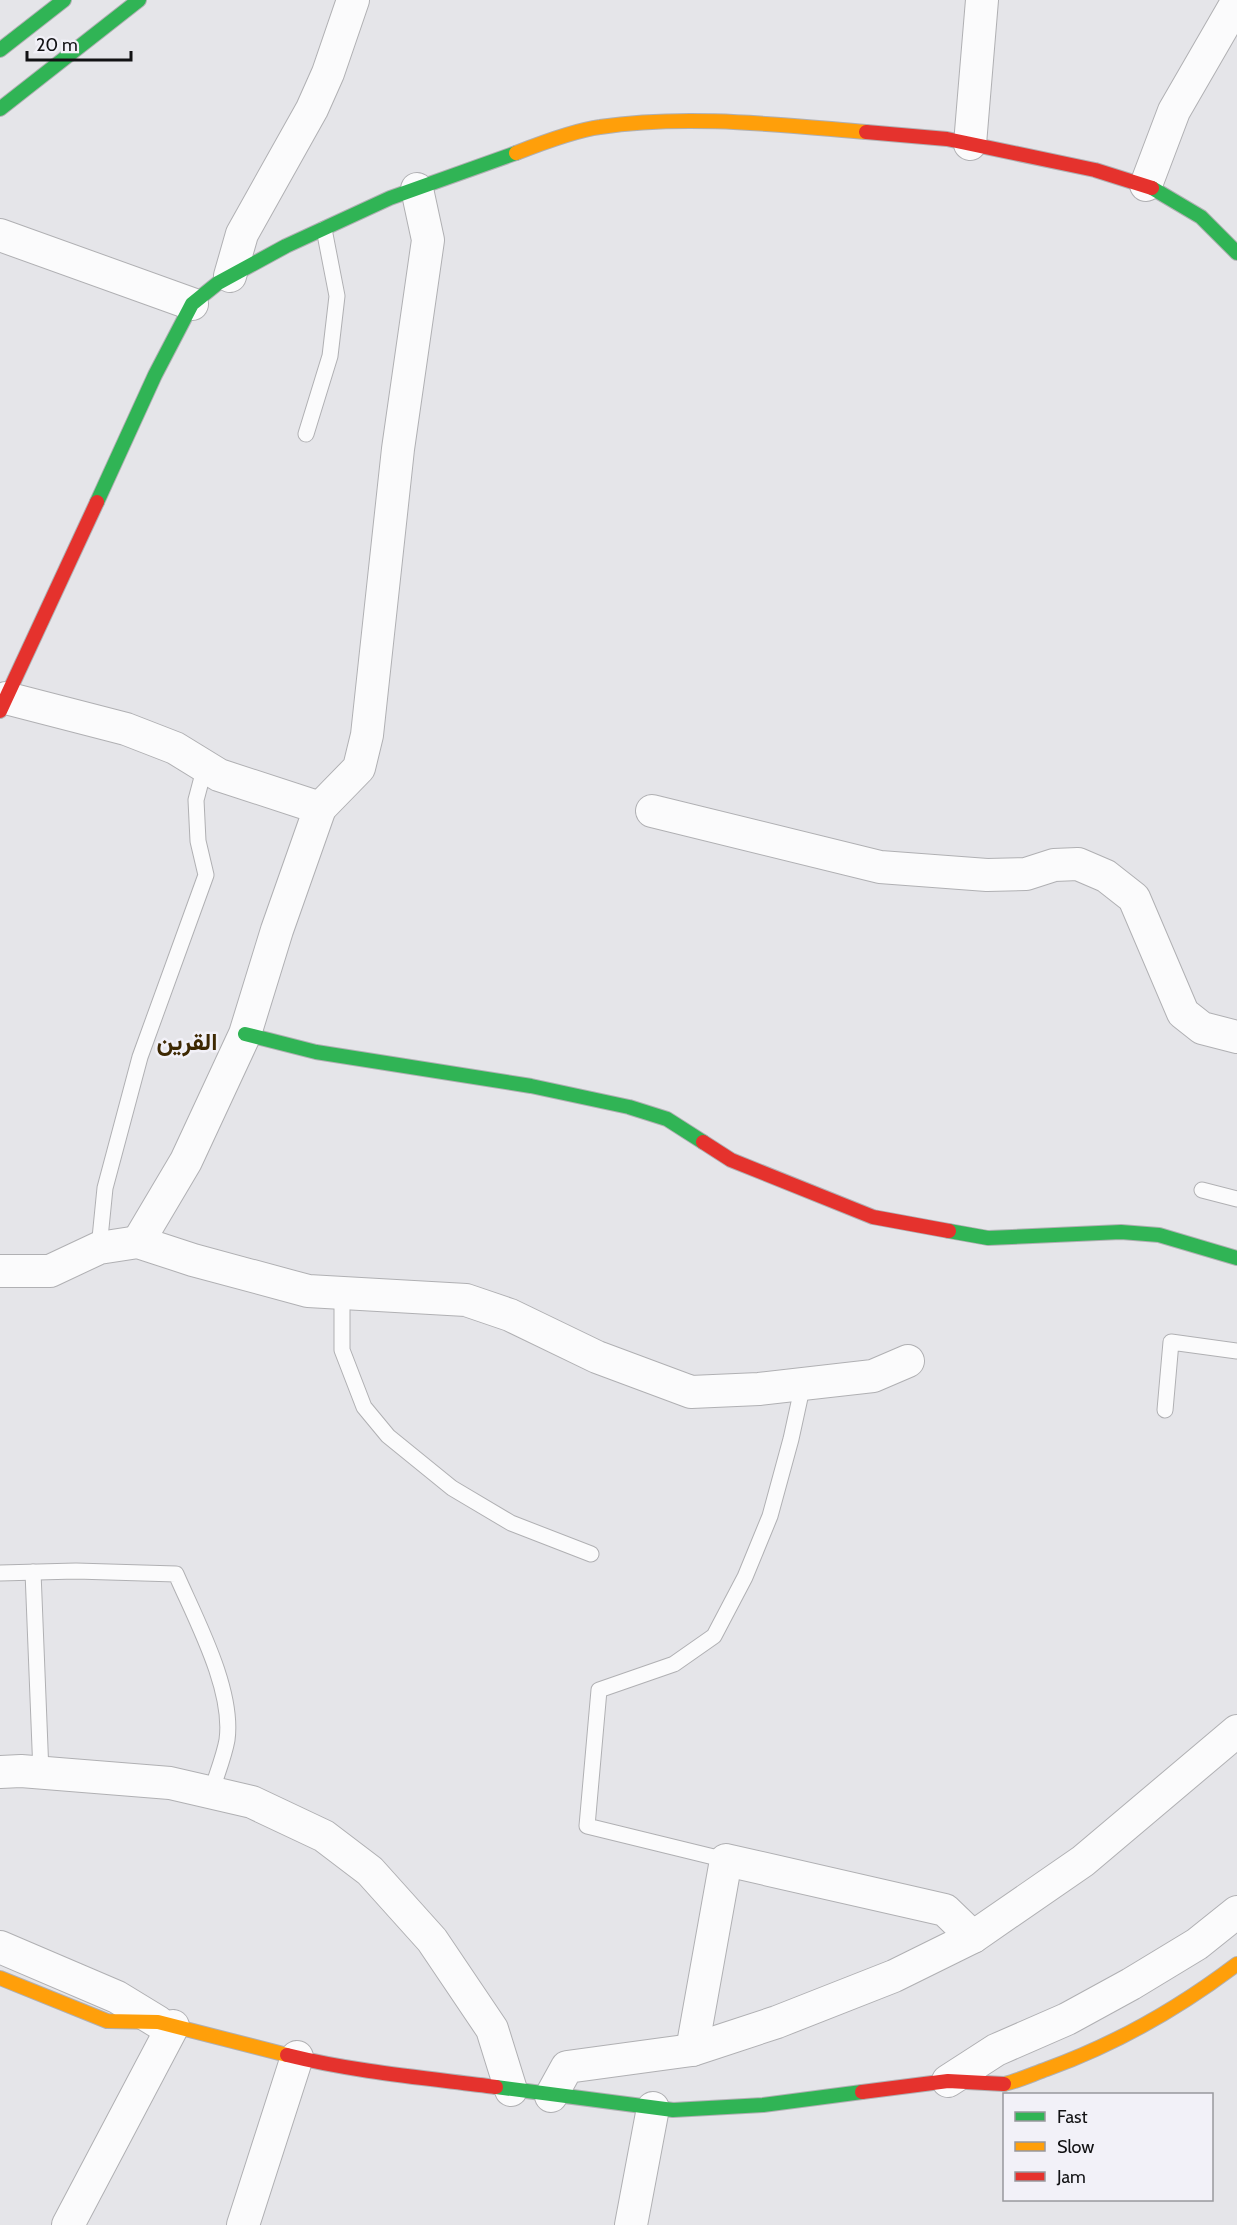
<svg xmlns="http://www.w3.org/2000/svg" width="1237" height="2225" viewBox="0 0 1237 2225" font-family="Cabin,Vazirmatn,sans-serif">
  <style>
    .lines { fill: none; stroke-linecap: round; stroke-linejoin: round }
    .lane-casing { stroke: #b0b0b3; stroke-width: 17 }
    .street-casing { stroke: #b0b0b3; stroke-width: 34 }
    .fast-casing { stroke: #b0b0b3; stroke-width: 16 }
    .slow-casing { stroke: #b0b0b3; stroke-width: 16 }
    .jam-casing { stroke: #b0b0b3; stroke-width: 16 }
    .lane { stroke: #fbfbfc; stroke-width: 15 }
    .street { stroke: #fbfbfc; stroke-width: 32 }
    .fast { stroke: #30b455; stroke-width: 14 }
    .slow { stroke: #ff9f0a; stroke-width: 14 }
    .jam { stroke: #e5322d; stroke-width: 14 }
    .labels { text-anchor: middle; stroke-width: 5; stroke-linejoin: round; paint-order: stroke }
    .neighbourhood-label { font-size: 24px; font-weight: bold; fill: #3d2802; stroke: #f2f1f8 }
  </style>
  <rect width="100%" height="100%" fill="#e5e5e9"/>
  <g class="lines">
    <g class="lane-casing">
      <g id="lane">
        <polyline points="306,434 330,356 337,296 324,229"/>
        <polyline points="1202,1190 1237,1199"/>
        <polyline points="99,1248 105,1188 140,1057 206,875 198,841 196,800 205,766"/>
        <polyline points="342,1293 342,1350 364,1407 388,1436 452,1488 511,1523 591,1554"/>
        <polyline points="1165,1410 1171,1342 1237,1351"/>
        <polyline points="33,1572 41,1773"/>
        <path d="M 0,1573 L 76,1571 L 176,1574 C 196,1620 234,1690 227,1740 C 224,1757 216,1776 211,1793"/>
        <polyline points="726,1860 587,1826 599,1690 674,1664 714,1636 745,1577 770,1516 791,1439 803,1384"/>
      </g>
    </g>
    <g class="street-casing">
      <g id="street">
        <polyline points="970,144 982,0"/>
        <polyline points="1146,185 1174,111 1237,2"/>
        <polyline points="0,235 192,304"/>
        <polyline points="230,276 242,234 312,109 328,73 353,0"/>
        <polyline points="6,698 126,729 175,748 219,775 320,808 277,930 245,1034 186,1161 138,1242"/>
        <polyline points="320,808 359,768 367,735 398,449 428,240 417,189"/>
        <polyline points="652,811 880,867 987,875 1026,874 1054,865 1078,864 1106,876 1134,898 1183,1013 1202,1028 1237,1037"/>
        <polyline points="0,1271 50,1271 99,1248 138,1242 193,1260 308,1291 466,1300 510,1315 597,1357 691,1392 759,1389 873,1376 908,1361"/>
        <polyline points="0,1772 21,1771 170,1783 252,1802 324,1836 370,1871 432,1940 492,2029 511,2090"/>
        <polyline points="0,1947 117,1997 158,2022"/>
        <polyline points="692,2050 726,1860 945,1910 973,1937"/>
        <polyline points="948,2081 996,2050 1067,2019 1131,1984 1197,1944 1237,1912"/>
        <polyline points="551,2096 567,2067 692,2050 777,2022 894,1976 973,1937 1083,1861 1237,1731"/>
        <polyline points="68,2225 173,2026"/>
        <polyline points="243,2225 297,2057"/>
        <polyline points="631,2225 653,2108"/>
      </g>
    </g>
    <g class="fast-casing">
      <g id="fast">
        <polyline points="0,50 64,0"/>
        <polyline points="0,109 139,0"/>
        <polyline points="1152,188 1201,217 1237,253"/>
        <polyline points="97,502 155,375 192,304 218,283 286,246 390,198 516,153"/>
        <polyline points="245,1034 316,1052 531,1086 629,1107 667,1119 703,1142"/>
        <polyline points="949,1231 988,1238 1121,1232 1159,1235 1237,1258"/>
        <polyline points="496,2087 673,2110 763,2105 862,2092"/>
      </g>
    </g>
    <g class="slow-casing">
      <g id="slow">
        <path d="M 516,153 C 539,144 576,130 600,127 C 687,114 779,125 866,132"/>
        <polyline points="0,1978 107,2021 158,2022 287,2055"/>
        <path d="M 1004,2084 C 1018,2081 1033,2074 1047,2069 C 1116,2044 1179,2008 1237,1964"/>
      </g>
    </g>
    <g class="jam-casing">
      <g id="jam">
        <polyline points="866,132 947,139 1095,170 1152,188"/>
        <polyline points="0,711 97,502"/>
        <polyline points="703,1142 731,1160 873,1217 949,1231"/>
        <path d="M 287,2055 C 355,2072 426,2078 496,2087"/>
        <polyline points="862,2092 948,2081 1004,2084"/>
      </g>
    </g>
    <use href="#lane" class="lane"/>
    <use href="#street" class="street"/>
    <use href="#fast" class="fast"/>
    <use href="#slow" class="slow"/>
    <use href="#jam" class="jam"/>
  </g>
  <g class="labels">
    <g class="neighbourhood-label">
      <text x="187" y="1050">القرين</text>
    </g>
  </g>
  <rect x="1003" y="2093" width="210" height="108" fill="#f2f1f8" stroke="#98989d" stroke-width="1.5"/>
  <rect x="1015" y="2112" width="30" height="9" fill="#30b455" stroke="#98989d" stroke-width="1.5"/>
  <text x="1057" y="2123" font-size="18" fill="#121214">Fast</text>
  <rect x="1015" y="2142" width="30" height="9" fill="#ff9f0a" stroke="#98989d" stroke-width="1.5"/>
  <text x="1057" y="2153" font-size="18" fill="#121214">Slow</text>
  <rect x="1015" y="2172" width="30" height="9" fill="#e5322d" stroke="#98989d" stroke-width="1.5"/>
  <text x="1057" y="2183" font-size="18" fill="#121214">Jam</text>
  <path d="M27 51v9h104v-9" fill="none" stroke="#121214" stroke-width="3"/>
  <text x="36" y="51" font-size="18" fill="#121214" stroke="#f2f1f8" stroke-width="4.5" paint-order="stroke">20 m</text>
</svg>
